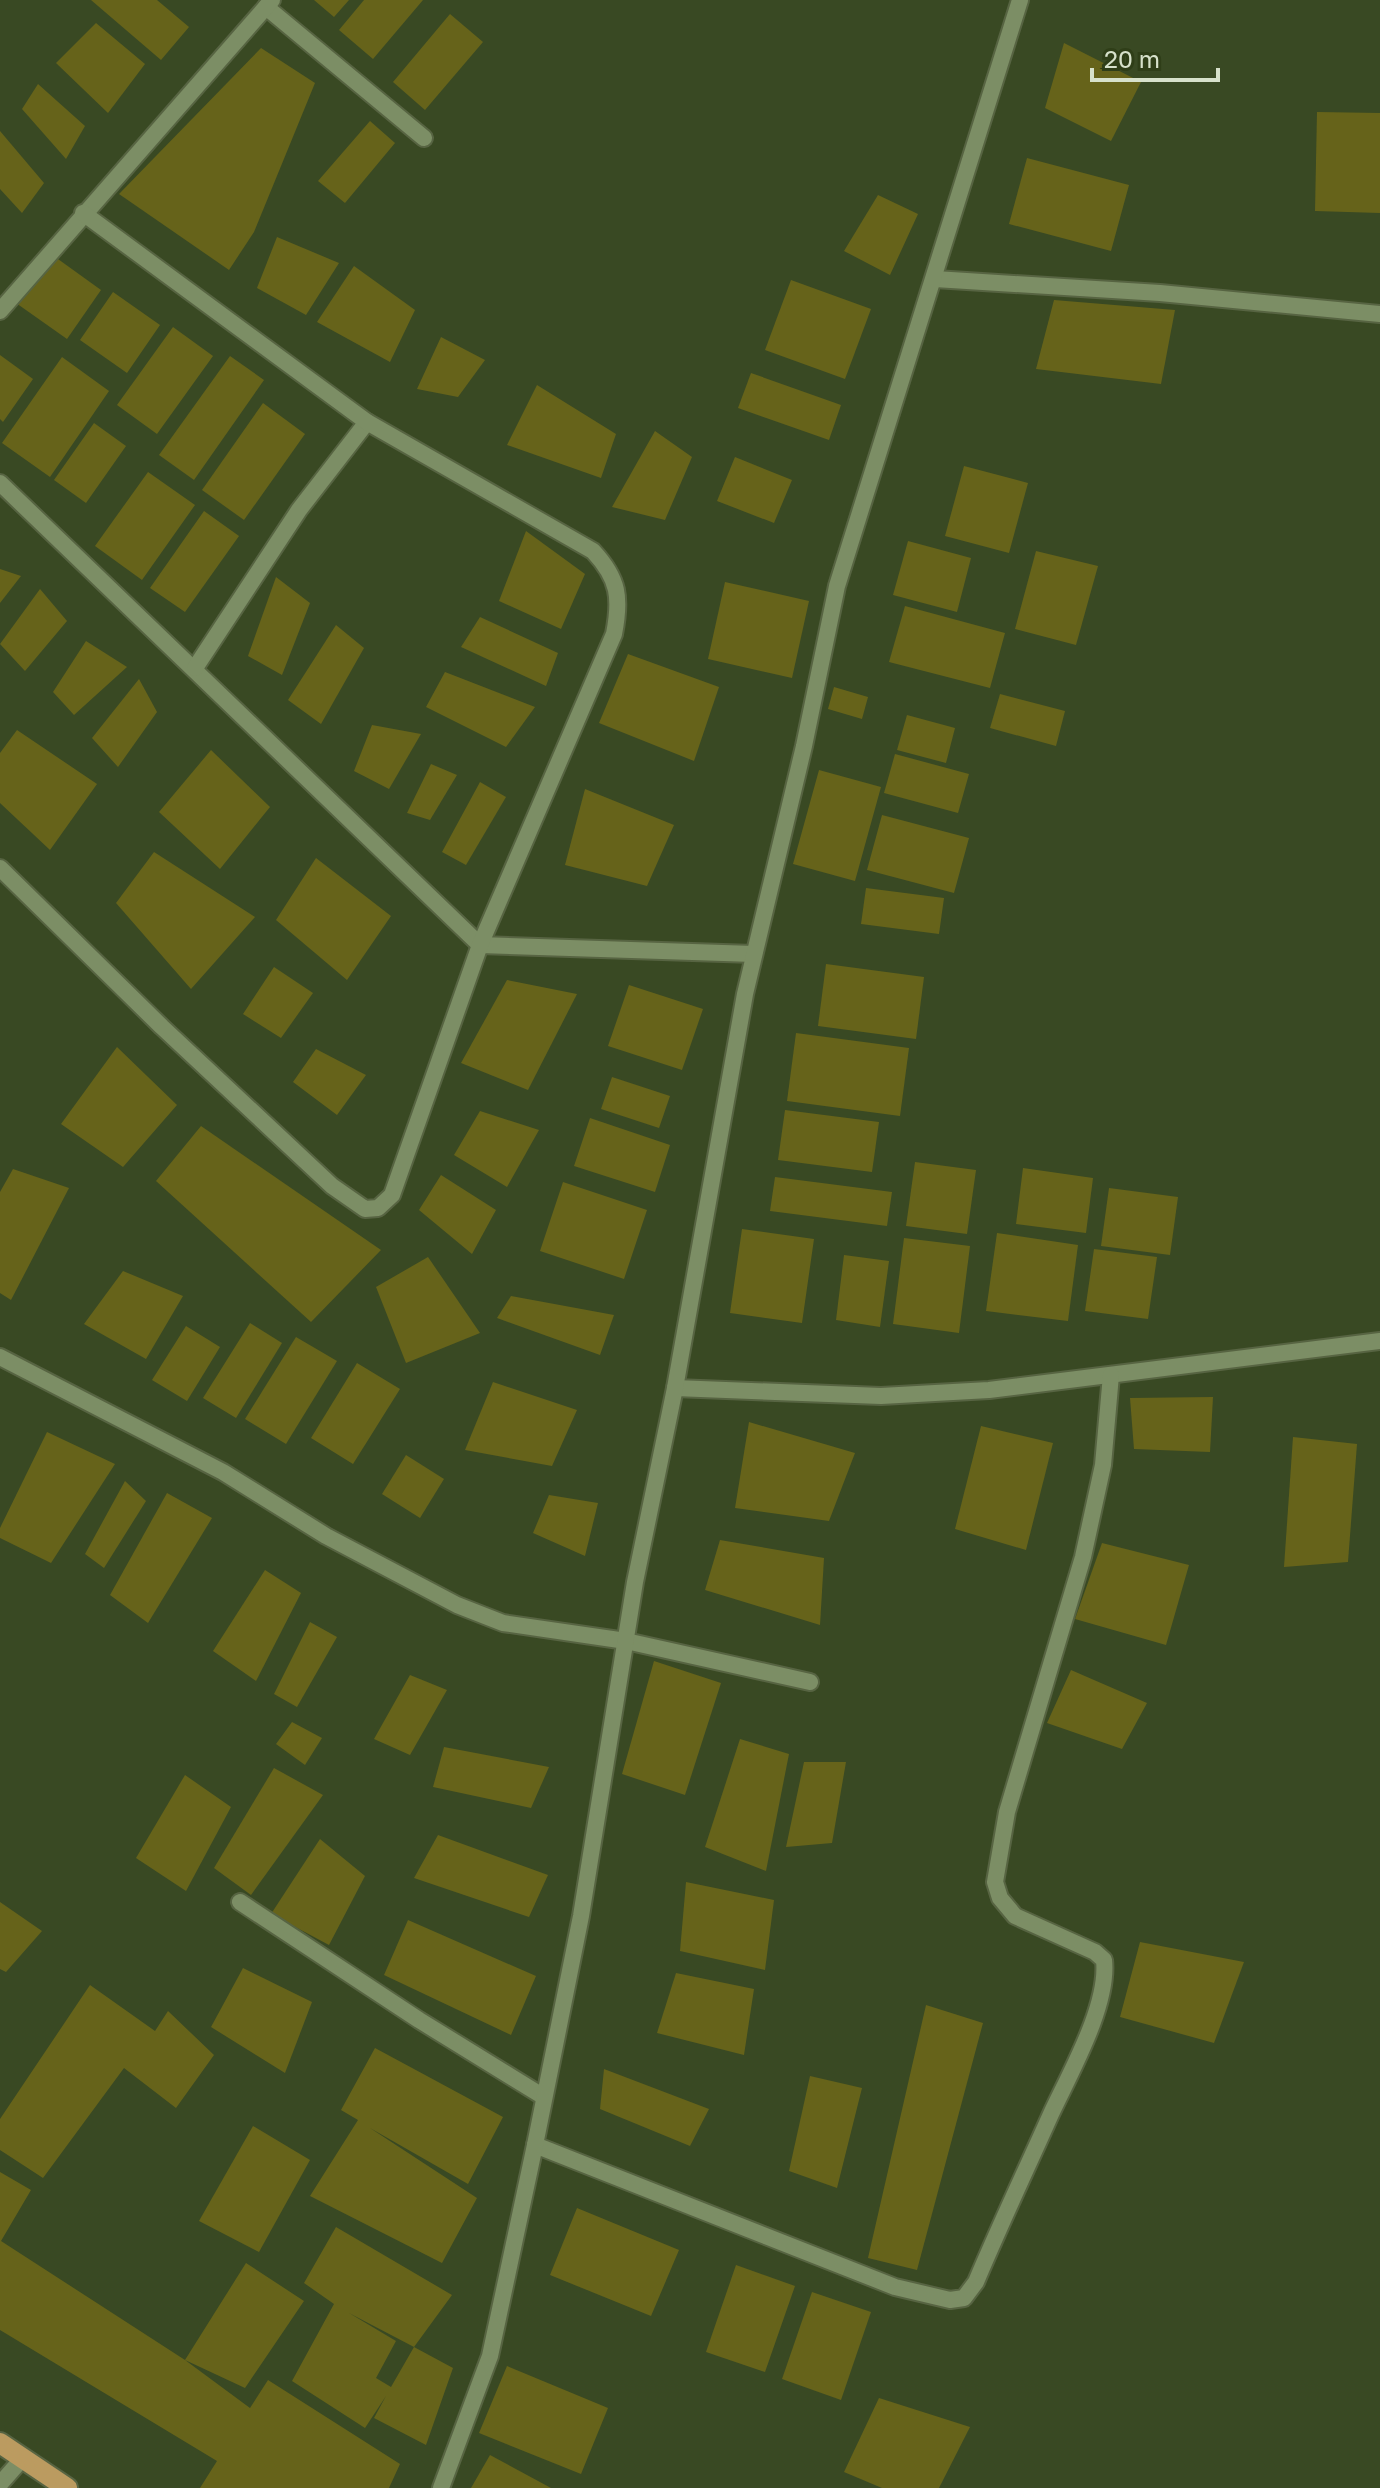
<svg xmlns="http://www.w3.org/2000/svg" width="1380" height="2488" viewBox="0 0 1380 2488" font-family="'Golos Text',sans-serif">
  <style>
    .building { fill: #66631a; fill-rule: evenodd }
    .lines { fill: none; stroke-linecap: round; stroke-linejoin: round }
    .service-casing { stroke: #576442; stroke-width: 20 }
    .minor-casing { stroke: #576442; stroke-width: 20 }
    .primary-casing { stroke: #576442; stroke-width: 24 }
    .service { stroke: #7c8e65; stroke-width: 16 }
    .minor { stroke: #7c8e65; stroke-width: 16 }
    .primary { stroke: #bb9b60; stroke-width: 20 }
  </style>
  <rect width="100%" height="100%" fill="#394923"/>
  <g class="building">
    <polygon points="91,0 157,0 189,27 161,60"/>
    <polygon points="314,0 349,0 334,17"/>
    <polygon points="364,0 423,0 373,59 339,30"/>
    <polygon points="450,14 483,42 425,110 393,82"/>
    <polygon points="96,23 145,64 108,113 56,63"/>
    <polygon points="1064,43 1141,82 1111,141 1045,108"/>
    <polygon points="261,48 315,83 254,232 229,270 119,194"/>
    <polygon points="38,84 85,126 66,159 22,109"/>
    <polygon points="1317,112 1380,113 1380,213 1315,211"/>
    <polygon points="370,121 395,143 345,203 318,181"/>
    <polygon points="0,131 44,183 22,213 0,189"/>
    <polygon points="1027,158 1129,185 1111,251 1009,224"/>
    <polygon points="878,195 918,214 890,275 844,251"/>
    <polygon points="277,237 339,263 306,315 257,288"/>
    <polygon points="51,254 101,290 67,339 16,303"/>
    <polygon points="354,266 415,310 390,362 317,322"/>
    <polygon points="791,280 871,309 845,379 765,350"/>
    <polygon points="113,292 160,325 127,373 80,340"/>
    <polygon points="1054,300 1175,310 1161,384 1036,369"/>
    <polygon points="173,327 213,356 157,434 117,405"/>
    <polygon points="441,337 485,360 458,397 417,389"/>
    <polygon points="0,355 33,379 3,422 0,419"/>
    <polygon points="230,356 264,380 194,480 159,455"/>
    <polygon points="62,357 109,391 50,477 2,443"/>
    <polygon points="751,373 841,405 829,440 738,408"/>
    <polygon points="537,385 616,434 601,478 507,445"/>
    <polygon points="263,403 305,434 244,520 202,490"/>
    <polygon points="94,423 126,446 86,503 54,480"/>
    <polygon points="655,431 692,457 665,520 612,507"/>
    <polygon points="735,457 792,480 774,523 717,501"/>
    <polygon points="964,466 1028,483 1009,553 945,536"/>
    <polygon points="148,472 195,505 142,580 95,546"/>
    <polygon points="204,511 239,536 185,612 150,588"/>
    <polygon points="526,531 585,574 561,629 499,601"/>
    <polygon points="908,541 971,558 957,612 893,595"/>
    <polygon points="1036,551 1098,566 1076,645 1015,629"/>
    <polygon points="0,569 21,576 0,603"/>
    <polygon points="276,577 310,603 282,675 248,656"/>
    <polygon points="725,582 809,601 792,678 708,659"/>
    <polygon points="40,589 67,621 25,671 0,644"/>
    <polygon points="905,606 1005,633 990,688 889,662"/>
    <polygon points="480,617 558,653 546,686 461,647"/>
    <polygon points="336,625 364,648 321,724 288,700"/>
    <polygon points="86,641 127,667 74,715 53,692"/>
    <polygon points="628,654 719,687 694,761 599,723"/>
    <polygon points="445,672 535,707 506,747 426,707"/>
    <polygon points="139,679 157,712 118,767 92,738"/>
    <polygon points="834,687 868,697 862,719 828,709"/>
    <polygon points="1000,694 1065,711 1056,746 990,728"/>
    <polygon points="907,715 955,728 946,763 897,750"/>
    <polygon points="372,725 421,734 389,789 354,771"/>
    <polygon points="17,730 97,784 50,850 0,803 0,753"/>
    <polygon points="211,750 270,807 220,869 159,812"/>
    <polygon points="895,754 969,774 958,813 884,793"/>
    <polygon points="431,764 457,775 430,820 407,813"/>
    <polygon points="819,770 881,787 855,881 793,864"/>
    <polygon points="480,782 506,797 466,865 442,852"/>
    <polygon points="585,789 674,825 647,886 565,865"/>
    <polygon points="882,815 969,838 954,893 867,870"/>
    <polygon points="154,852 255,917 191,989 116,903"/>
    <polygon points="316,858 391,916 347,980 276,920"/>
    <polygon points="866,888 944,898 939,934 861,924"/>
    <polygon points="826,964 924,977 916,1039 818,1026"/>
    <polygon points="274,967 313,993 281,1038 243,1014"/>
    <polygon points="507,980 577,994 528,1090 461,1063"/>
    <polygon points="629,985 703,1009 682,1070 608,1046"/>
    <polygon points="796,1033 909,1048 900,1116 787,1101"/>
    <polygon points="117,1047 177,1105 123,1167 61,1124"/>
    <polygon points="316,1049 366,1075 337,1115 293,1082"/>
    <polygon points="612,1077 670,1096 659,1128 601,1109"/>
    <polygon points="785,1110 879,1122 872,1172 778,1160"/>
    <polygon points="480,1111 539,1130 507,1187 454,1155"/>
    <polygon points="590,1118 670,1145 655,1192 574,1166"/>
    <polygon points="201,1126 381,1250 311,1322 156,1181"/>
    <polygon points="915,1162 976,1170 967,1234 906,1226"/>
    <polygon points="1023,1168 1093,1178 1086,1233 1016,1224"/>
    <polygon points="13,1169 69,1188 11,1300 0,1293 0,1192"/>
    <polygon points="441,1175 496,1210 472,1254 419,1210"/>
    <polygon points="775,1177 892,1192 887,1226 770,1211"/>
    <polygon points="563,1182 647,1210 624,1279 540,1251"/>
    <polygon points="1109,1188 1178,1197 1170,1255 1101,1246"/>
    <polygon points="742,1229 814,1239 802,1323 730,1313"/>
    <polygon points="997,1233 1078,1245 1068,1321 986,1311"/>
    <polygon points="904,1238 970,1246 959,1333 893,1324"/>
    <polygon points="1094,1249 1157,1257 1148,1319 1085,1311"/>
    <polygon points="844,1255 889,1261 880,1327 836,1320"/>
    <polygon points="428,1257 480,1333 406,1363 376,1287"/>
    <polygon points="123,1271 183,1296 146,1359 84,1324"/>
    <polygon points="511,1296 614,1315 600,1355 497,1318"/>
    <polygon points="250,1323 282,1343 236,1418 203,1398"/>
    <polygon points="186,1326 220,1347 187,1401 152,1380"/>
    <polygon points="296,1337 337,1361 286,1444 245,1419"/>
    <polygon points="357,1363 400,1389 353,1464 311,1438"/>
    <polygon points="493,1382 577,1410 552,1466 465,1450"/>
    <polygon points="1213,1397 1210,1452 1134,1449 1130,1398"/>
    <polygon points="749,1422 855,1453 829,1521 735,1508"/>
    <polygon points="981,1426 1053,1443 1026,1550 955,1529"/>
    <polygon points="47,1432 115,1464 51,1563 0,1538 0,1528"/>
    <polygon points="1293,1437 1357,1444 1348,1562 1284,1567"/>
    <polygon points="406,1455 444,1479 420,1518 382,1494"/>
    <polygon points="125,1481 146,1501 104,1568 85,1554"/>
    <polygon points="167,1493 212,1518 148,1623 110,1595"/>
    <polygon points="549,1495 598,1503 585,1556 533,1533"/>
    <polygon points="720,1540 824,1558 820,1625 705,1590"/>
    <polygon points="1102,1543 1189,1565 1166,1645 1075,1619"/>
    <polygon points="265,1570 301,1593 256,1681 213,1651"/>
    <polygon points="310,1622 337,1637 297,1707 274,1694"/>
    <polygon points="654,1661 721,1683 685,1795 622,1774"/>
    <polygon points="1071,1670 1147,1703 1122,1749 1047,1723"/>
    <polygon points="410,1675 447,1690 410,1755 374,1739"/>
    <polygon points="292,1722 322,1738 305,1765 276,1744"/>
    <polygon points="740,1739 789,1754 766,1871 705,1847"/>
    <polygon points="444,1747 549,1767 531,1808 433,1787"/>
    <polygon points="804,1762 846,1762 832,1843 786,1847"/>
    <polygon points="274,1768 323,1795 251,1895 214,1868"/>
    <polygon points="185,1775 231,1807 186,1891 136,1858"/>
    <polygon points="438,1835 548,1875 529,1917 414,1878"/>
    <polygon points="320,1839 365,1876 329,1945 271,1914"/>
    <polygon points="686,1882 774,1900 765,1970 680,1951"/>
    <polygon points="0,1902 42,1931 6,1972 0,1969"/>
    <polygon points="408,1920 536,1976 511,2035 384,1975"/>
    <polygon points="1140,1942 1244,1962 1214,2043 1120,2017"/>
    <polygon points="243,1968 312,2002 285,2073 211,2027"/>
    <polygon points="676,1973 754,1989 744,2055 657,2033"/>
    <polygon points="90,1985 155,2031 168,2011 214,2055 176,2108 124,2068 43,2178 0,2150 0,2119"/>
    <polygon points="926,2005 983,2023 917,2270 868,2258"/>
    <polygon points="375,2048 503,2117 468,2184 370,2128 477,2198 442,2263 310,2196 358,2120 341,2110"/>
    <polygon points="604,2069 709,2109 690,2146 600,2109"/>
    <polygon points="810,2076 862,2088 837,2188 789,2171"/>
    <polygon points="253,2126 310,2160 259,2252 199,2221"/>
    <polygon points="0,2172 31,2190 1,2241 185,2360 246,2263 304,2301 245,2388 185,2360 250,2408 268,2380 400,2464 389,2488 200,2488 217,2461 0,2330"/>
    <polygon points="577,2208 679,2250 651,2316 550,2275"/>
    <path d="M 336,2227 L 452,2295 L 414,2347 L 453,2368 L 426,2445 L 374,2418 L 386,2396 L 365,2428 L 292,2381 L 334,2304 L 304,2283 ZM 349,2313 L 414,2347 L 391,2387 L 376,2378 L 396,2341 Z"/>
    <polygon points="736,2265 795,2286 765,2372 706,2352"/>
    <polygon points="812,2292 871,2312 841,2400 782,2379"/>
    <polygon points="507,2366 608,2408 581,2474 479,2433"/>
    <polygon points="879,2398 970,2427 939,2488 882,2488 844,2472"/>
    <polygon points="490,2455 551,2488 471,2488"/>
  </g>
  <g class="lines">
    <g class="service-casing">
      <polyline id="service" points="626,1641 810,1682"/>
    </g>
    <g class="minor-casing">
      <g id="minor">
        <polyline points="266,7 424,138"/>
        <polyline points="935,279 1160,293 1380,314"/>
        <polyline points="0,311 272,0"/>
        <polyline points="0,483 480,945 754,954"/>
        <polyline points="195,668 299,510 367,422"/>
        <path d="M 0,868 L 162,1027 L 332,1186 L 365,1209 L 378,1208 L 392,1195 L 480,945 L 614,634 C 621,598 619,579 593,551 L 367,422 L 83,213"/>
        <polyline points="0,1357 223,1472 326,1536 457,1605 503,1623 626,1641"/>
        <polyline points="675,1388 881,1396 989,1390 1380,1341"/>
        <polyline points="240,1902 419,2020 544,2097"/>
        <path d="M 535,2145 L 895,2287 L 950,2300 L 964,2298 L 976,2282 C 1000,2225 1026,2170 1051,2114 C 1070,2073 1109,2005 1104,1960 L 1095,1952 L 1015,1916 L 1000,1898 L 995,1882 L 1007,1812 L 1083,1557 L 1103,1465 L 1111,1375"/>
        <polyline points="0,2484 22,2459"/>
        <polyline points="441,2488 490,2356 535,2145 581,1916 635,1582 675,1388 745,994 804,746 837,586 1020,0"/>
      </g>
    </g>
    <g class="primary-casing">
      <polyline id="primary" points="0,2443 67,2488"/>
    </g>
    <use href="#service" class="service"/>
    <use href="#minor" class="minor"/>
    <use href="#primary" class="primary"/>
  </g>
  <path d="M1092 68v12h126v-12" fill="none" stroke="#d7e1cb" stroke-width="4"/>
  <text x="1104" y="68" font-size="24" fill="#d7e1cb" stroke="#2f3e18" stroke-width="6" paint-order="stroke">20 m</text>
</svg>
